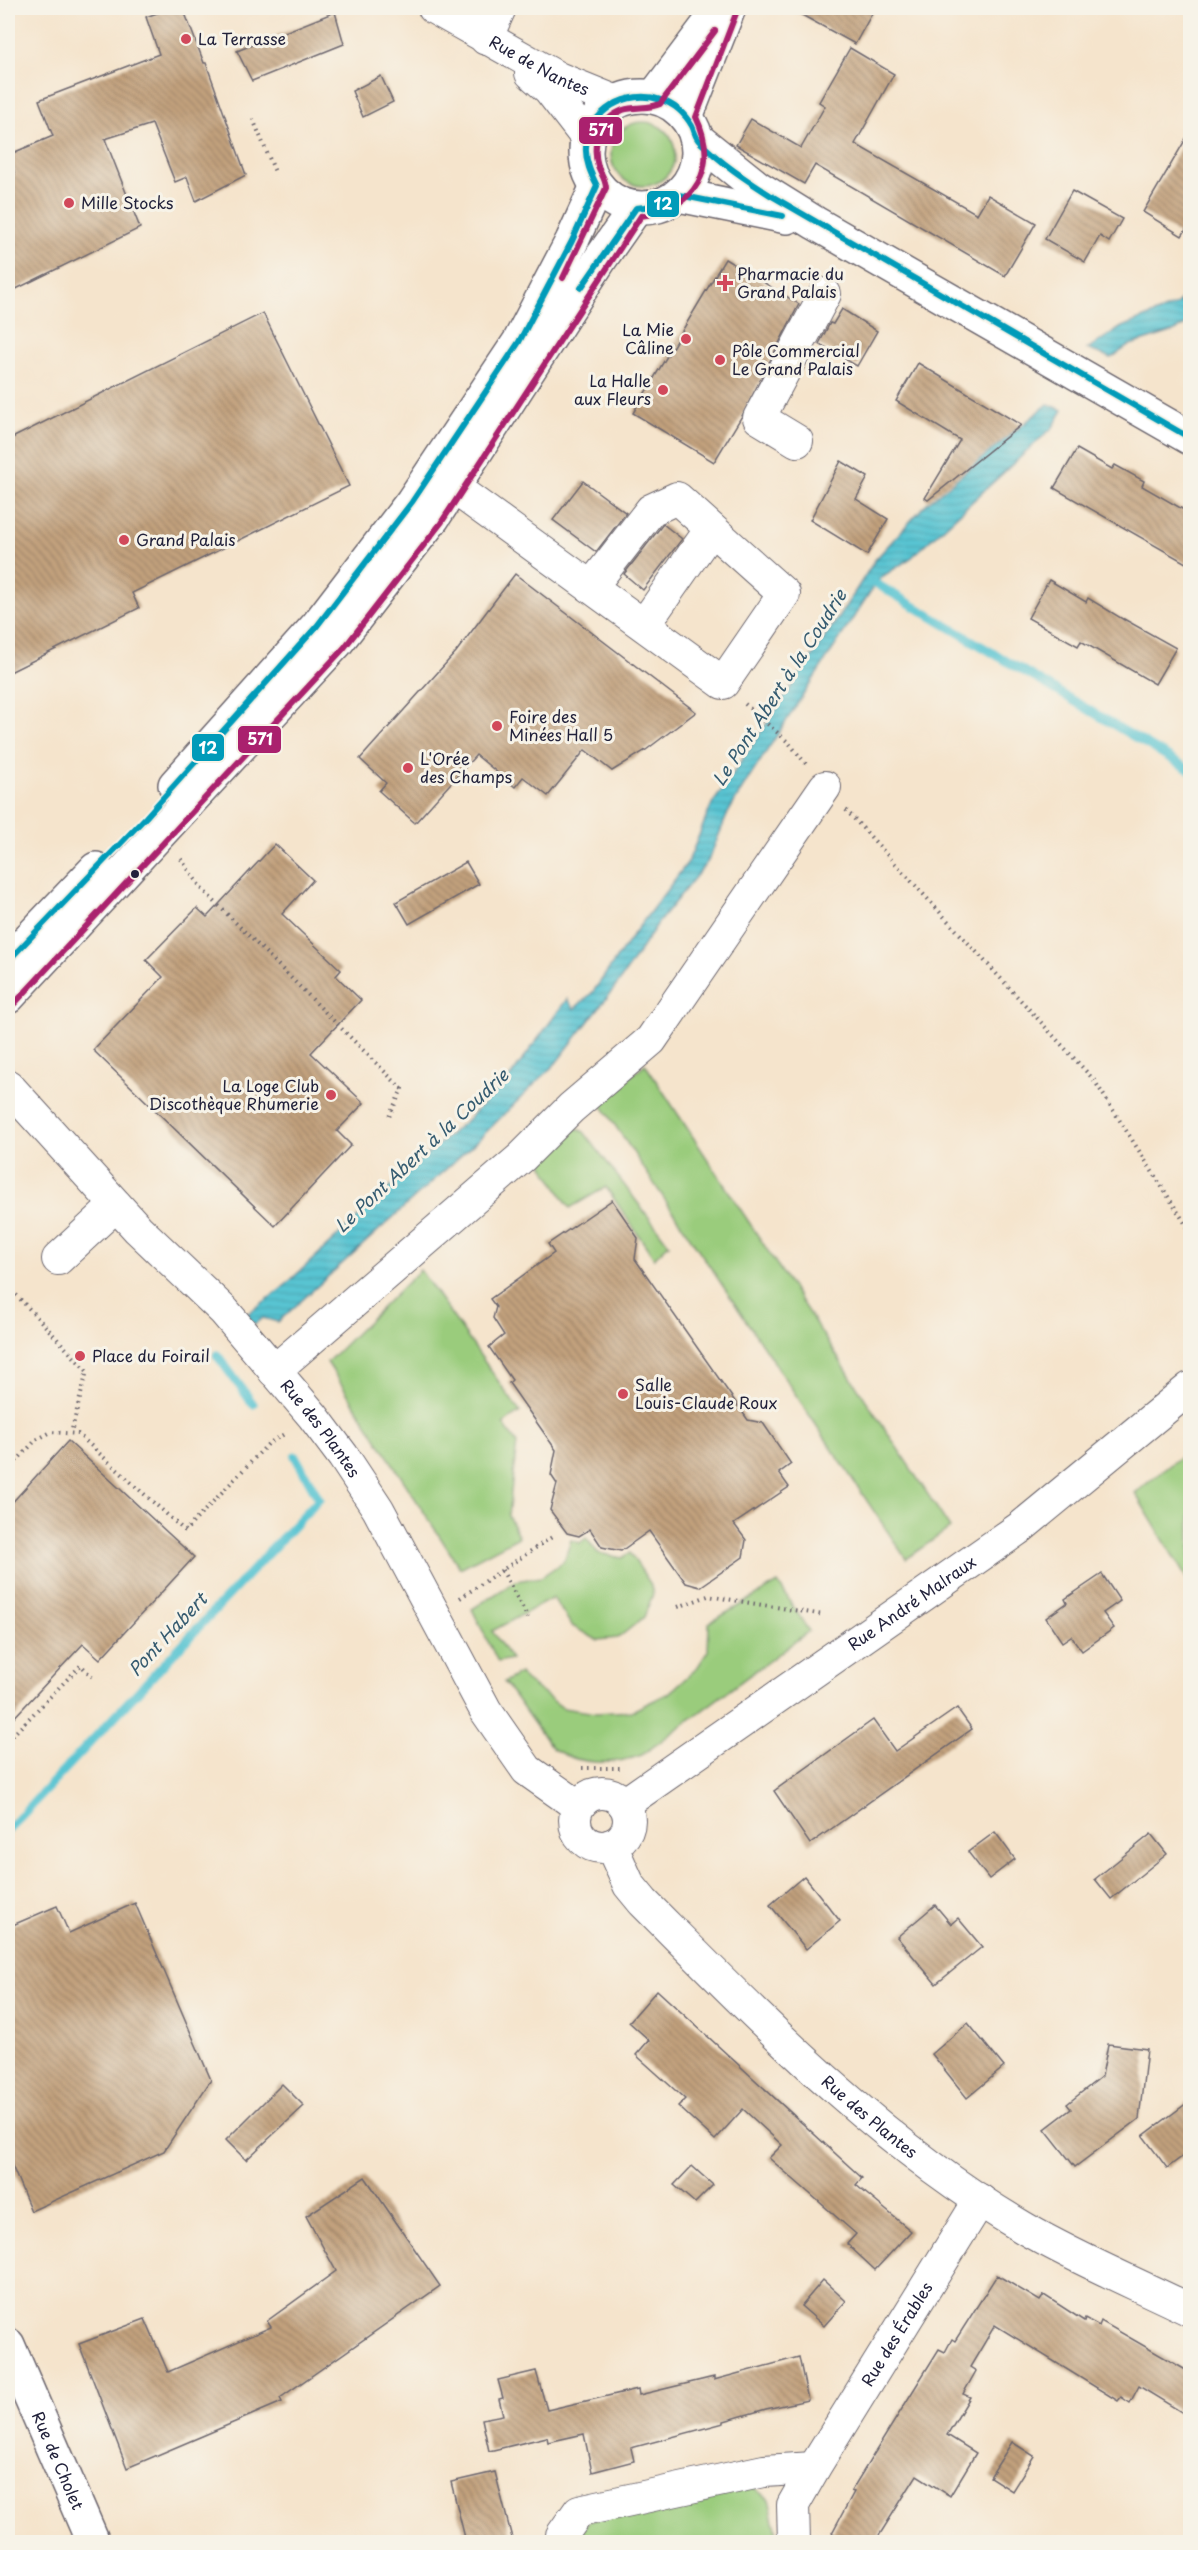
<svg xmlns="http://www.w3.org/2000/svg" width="1198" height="2550" viewBox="0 0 1198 2550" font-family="'Playpen Sans',sans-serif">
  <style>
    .grass { fill: #9acc7c; stroke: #5e775c; stroke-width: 1.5 }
    .water { fill: url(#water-rules); stroke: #3d7386; stroke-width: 1.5 }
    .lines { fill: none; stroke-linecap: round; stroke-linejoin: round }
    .stream { stroke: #58c4d2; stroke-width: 9 }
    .building { fill: url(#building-back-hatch) }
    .minor-casing { stroke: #6c666e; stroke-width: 34 }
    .major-casing { stroke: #6c666e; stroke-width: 36 }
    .path { stroke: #6c666e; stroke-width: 4; stroke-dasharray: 1.5 4.5; stroke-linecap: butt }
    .minor { stroke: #fff; stroke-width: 32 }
    .major { stroke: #fff; stroke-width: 33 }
    .bus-1-casing { stroke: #f7f3e8; stroke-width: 10 }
    .bus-2-casing { stroke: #f7f3e8; stroke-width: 10 }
    .bus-1 { stroke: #009bb9; stroke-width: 6 }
    .bus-2 { stroke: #aa216e; stroke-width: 6 }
    .poi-dot { fill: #d1495b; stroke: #f7f3e8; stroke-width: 2 }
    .bus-dot { fill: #22223b; stroke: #f7f3e8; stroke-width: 2 }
    .labels { text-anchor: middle; stroke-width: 6; stroke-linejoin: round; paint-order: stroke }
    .poi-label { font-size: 16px; fill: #22223b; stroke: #f7f3e8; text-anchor: start }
    .street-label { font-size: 16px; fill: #22223b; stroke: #f7f3e8 }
    .water-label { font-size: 18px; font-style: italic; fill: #355b70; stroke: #f7f3e8 }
    .line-badge { stroke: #f7f3e8; stroke-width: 2 }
    .badge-label { font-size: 16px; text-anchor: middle; font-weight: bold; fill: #fff }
  </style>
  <defs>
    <pattern id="water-rules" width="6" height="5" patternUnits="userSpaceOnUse" patternTransform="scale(1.5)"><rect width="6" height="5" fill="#58c4d2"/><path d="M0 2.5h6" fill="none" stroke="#4ca8b5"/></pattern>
    <pattern id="building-back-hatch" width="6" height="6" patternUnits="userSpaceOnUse" patternTransform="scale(1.5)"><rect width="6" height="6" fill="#c2a17d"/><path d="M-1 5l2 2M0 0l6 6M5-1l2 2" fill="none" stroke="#9d8368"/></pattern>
  </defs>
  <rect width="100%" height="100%" fill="#f7f3e8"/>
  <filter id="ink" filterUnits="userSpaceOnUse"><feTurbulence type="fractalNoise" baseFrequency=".0167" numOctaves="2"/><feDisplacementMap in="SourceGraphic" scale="12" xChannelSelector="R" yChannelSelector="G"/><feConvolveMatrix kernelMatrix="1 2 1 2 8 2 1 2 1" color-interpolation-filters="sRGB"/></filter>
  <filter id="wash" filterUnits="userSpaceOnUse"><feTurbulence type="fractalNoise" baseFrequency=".008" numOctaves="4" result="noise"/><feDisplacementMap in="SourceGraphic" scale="24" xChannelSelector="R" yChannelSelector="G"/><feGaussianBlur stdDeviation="1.35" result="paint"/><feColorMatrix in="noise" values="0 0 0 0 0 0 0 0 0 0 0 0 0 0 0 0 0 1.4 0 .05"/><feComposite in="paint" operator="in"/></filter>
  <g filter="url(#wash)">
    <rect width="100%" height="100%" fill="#f5e4cc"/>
    <g class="grass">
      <circle cx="643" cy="154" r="32"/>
      <polygon points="645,1064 950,1528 906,1559 600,1103"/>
      <polygon points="576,1128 584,1132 669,1244 654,1258 606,1187 570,1208 543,1166 543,1157"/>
      <polygon points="420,1270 520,1412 503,1424 517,1443 508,1516 519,1537 460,1568 327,1362"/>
      <polygon points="1190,1449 1190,1584 1135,1493"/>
      <polygon points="586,1538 598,1553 622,1558 630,1553 650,1583 653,1594 644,1617 618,1638 597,1640 572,1626 553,1598 492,1631 511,1659 498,1662 472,1609 516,1581 541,1577 564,1561 571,1540 580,1543"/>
      <path d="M 778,1583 L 809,1631 L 642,1755 C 614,1765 582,1766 555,1750 C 546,1743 514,1694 504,1682 L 520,1673 L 525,1680 L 563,1708 L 596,1713 L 632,1711 L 669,1693 L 697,1668 L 708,1651 L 709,1623 Z"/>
      <polygon points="754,2487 769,2499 779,2542 577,2542 577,2535 589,2521"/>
    </g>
    <g class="water">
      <polygon points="1190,292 1190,322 1175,331 1130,345 1111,358 1087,349 1122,327 1176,305"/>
      <polygon points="1048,404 1063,410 1053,427 911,558 880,578 874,586 742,789 728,813 708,861 658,923 619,982 556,1063 478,1140 278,1322 263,1318 254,1324 246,1315 281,1289 401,1177 468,1119 511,1076 567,999 574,1009 593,992 635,932 688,862 711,806 844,609 875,560 926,504"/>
    </g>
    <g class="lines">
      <g class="stream">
        <polyline points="870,580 1190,770"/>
        <polyline points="217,1355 253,1404"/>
        <polyline points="8,1830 319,1499 295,1456"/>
      </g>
    </g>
    <g id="blocks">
      <g class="building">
        <polygon points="171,8 183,8 204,63 206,63 246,175 196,201 187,177 175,182 152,124 105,139 140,228 8,293 8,177 15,174 8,155 53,136 39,100 159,54 146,17"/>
        <polygon points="789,8 875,8 855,44"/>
        <polygon points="335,12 344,44 252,81 237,51"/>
        <polygon points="850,48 894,74 855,144 977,214 988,195 1036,223 1005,276 815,165 804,184 736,145 751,119 801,148 825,106 819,102"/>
        <polygon points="381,76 393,102 363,117 352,91"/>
        <polygon points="1191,130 1191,222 1182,236 1143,212"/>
        <polygon points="1072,191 1122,219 1109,242 1100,236 1085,262 1045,239"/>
        <polygon points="725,259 799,304 742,416 714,462 633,413"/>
        <polygon points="842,309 877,331 857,366 819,344 830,323 833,324"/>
        <polygon points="263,313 349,486 132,593 139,608 8,673 8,440"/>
        <polygon points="918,363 1021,425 928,500 925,498 960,440 896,401"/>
        <polygon points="1077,449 1112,469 1115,465 1144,481 1142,486 1191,514 1191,566 1054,488"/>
        <polygon points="841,461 868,477 856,499 888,519 867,555 810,520"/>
        <polygon points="583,481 626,513 596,552 553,520"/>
        <polygon points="663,524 682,539 643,590 624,574"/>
        <polygon points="515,574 696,712 646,750 612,771 585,750 548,796 523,777 515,787 476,755 415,823 379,791 386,783 360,759 456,652"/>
        <polygon points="1049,580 1086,602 1088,598 1124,620 1124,619 1176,648 1155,684 1081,641 1078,646 1028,618"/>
        <polygon points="275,844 313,880 282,914 341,970 336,976 361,1000 311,1053 364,1103 337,1131 351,1145 275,1226 93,1050 163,977 146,960 197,908 207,917"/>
        <polygon points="466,862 479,884 409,924 396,902"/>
        <polygon points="612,1200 638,1238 635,1259 748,1420 763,1423 791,1464 779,1473 789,1487 734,1524 746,1540 743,1557 700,1587 686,1583 649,1531 621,1551 602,1547 590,1529 579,1536 567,1533 550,1510 557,1484 551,1475 556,1450 509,1383 512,1380 489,1347 504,1335 493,1318 496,1307 490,1299 554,1253 548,1244"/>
        <polygon points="68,1441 194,1557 100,1659 83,1644 8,1724 8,1507"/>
        <polygon points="1102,1574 1120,1601 1103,1613 1114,1628 1082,1651 1071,1636 1062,1642 1046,1618 1067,1603 1065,1599"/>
        <polygon points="957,1708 972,1729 810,1844 774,1791 873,1720 895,1751"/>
        <polygon points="995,1832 1015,1859 989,1879 968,1852"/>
        <polygon points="1151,1834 1167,1854 1111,1899 1095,1879"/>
        <polygon points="804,1876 840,1921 806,1949 770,1905"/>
        <polygon points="135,1903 211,2080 164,2151 31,2211 8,2156 8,1927 57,1906 69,1933"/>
        <polygon points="935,1905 951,1924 958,1918 982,1947 936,1984 897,1937"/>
        <polygon points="657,1990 862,2178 856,2185 911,2231 875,2270 847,2244 856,2234 769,2158 782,2145 743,2109 715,2140 678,2106 685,2099 636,2055 649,2040 629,2022"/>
        <polygon points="968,2023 1004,2067 967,2098 932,2054"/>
        <polygon points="1108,2044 1147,2049 1139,2119 1075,2167 1045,2129 1071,2109 1067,2104 1102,2076"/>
        <polygon points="282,2084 304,2106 246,2160 226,2140"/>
        <polygon points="1191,2100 1191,2150 1167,2168 1143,2136"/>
        <polygon points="692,2166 713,2185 695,2203 674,2185"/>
        <polygon points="365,2177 440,2286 280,2398 282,2402 127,2468 79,2344 145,2319 168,2372 271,2327 267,2321 336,2271 306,2216"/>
        <polygon points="997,2275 1040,2301 1044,2295 1084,2321 1085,2318 1099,2326 1101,2321 1191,2373 1191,2418 1139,2386 1130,2403 1121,2397 1118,2401 995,2325 970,2367 976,2371 963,2394 970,2397 947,2435 976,2453 950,2496 917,2475 875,2542 849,2542 832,2533 854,2492 851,2491 939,2349 945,2352 952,2339 955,2341"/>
        <polygon points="823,2280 846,2301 824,2326 801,2306"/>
        <polygon points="799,2357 808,2400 766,2409 724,2421 724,2423 631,2448 634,2461 592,2472 584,2434 548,2442 547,2437 489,2451 482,2419 503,2415 499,2399 503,2398 498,2380 536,2371 547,2410 638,2389 639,2395 714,2377 714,2380"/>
        <polygon points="1012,2442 1034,2456 1012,2491 990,2477"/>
        <polygon points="495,2472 513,2542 466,2542 451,2482"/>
      </g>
    </g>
  </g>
  <g filter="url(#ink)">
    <use href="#blocks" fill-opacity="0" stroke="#6c666e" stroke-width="1.5"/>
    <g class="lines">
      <g class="minor-casing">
        <g id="minor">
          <path id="s1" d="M 434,8 L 558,78 L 617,102"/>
          <polyline points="486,39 500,8"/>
          <polyline points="531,73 549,89 587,138"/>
          <polyline points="797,441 759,418 825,294"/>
          <polyline points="434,471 453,487 723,683 784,594 677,498 651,510 591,587"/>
          <polyline points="644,625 711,529"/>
          <path id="s2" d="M 8,1086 L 138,1229 L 224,1311 L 313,1416 L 343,1456 L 378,1509 L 486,1711 L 527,1770 L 578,1806"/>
          <polyline points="58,1259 116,1205"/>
          <polyline points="274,1371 522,1157 571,1108 651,1040 825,787"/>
          <circle cx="602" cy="1820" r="27"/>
          <path id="s3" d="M 624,1804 L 1021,1527 L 1190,1388"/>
          <path id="s4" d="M 611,1845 L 629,1885 L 643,1902 C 761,2020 878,2143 1024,2228 C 1077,2259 1135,2283 1190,2310"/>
          <polyline points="564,2542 562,2535 579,2511 764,2471 814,2468"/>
          <path id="s5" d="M 794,2542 L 793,2505 L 814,2468 L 980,2200"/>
        </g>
      </g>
      <g class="major-casing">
        <g id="major">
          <circle cx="642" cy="152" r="56"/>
          <polyline points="654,97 712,20"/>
          <polyline points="686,117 729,8"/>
          <polyline points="697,139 757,187 815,223 1190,438"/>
          <polyline points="679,195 787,217"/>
          <polyline points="175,785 317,626 412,502 519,342 572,241 597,186"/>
          <polyline points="8,961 96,869"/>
          <polyline points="8,997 337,642 433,518 601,258 636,208"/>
          <path id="s6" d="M 8,2345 L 93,2542"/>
        </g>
      </g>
      <g class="path">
        <polyline points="253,119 275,172"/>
        <polyline points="745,704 789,743 806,764"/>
        <polyline points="846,810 1094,1080 1190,1231"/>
        <polyline points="181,859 201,888 402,1089 388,1119"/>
        <polyline points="8,1286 87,1371 71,1433"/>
        <polyline points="8,1470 36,1440 51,1432 78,1434 185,1531 268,1444 286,1433"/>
        <polyline points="502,1570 528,1618"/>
        <polyline points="460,1598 552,1537"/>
        <polyline points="678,1607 708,1596 824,1615"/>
        <polyline points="8,1740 81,1665 92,1677"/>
        <polyline points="582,1768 620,1768"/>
      </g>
      <use href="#minor" class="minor"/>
      <use href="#major" class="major"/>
      <g class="bus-1-casing">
        <g id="bus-1">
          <polyline points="581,288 636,208 661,205 679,195 783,216"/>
          <path d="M 8,961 L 146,817 L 317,626 L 412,502 L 519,342 L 572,241 L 597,186 C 591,174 585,161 586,147 C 588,111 628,88 661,100 C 674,104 685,114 692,126 C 695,132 695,137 700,142 C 721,163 745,179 770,195 L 1190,438"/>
        </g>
      </g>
      <g class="bus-2-casing">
        <g id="bus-2">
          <path d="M 563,278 L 606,188 C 606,180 601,174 598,166 C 591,143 600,119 623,110 C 635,106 649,109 660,104 L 715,31"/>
          <path d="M 15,1003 L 344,648 L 441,523 L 641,216 C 696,209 720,167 696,117 L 737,11"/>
        </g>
      </g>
      <use href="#bus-1" class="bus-1"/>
      <use href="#bus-2" class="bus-2"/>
    </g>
  </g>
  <g class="poi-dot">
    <circle cx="186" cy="39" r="6"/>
    <circle cx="69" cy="203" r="6"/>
    <path d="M722 274h6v6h6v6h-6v6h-6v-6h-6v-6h6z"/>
    <circle cx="686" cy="339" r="6"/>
    <circle cx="720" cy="360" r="6"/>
    <circle cx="663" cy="390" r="6"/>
    <circle cx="124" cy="540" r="6"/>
    <circle cx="497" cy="726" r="6"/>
    <circle cx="408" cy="768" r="6"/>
    <circle cx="331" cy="1095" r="6"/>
    <circle cx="80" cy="1356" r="6"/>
    <circle cx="623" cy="1394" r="6"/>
  </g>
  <circle class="bus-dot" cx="135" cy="874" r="5"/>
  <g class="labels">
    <g class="poi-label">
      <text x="198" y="45">La Terrasse</text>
      <text x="81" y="209">Mille Stocks</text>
      <text x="737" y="280">Pharmacie du<tspan x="737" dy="18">Grand Palais</tspan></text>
      <text x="674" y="336" text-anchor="end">La Mie<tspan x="674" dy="18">Câline</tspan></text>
      <text x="732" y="357">Pôle Commercial<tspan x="732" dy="18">Le Grand Palais</tspan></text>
      <text x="651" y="387" text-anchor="end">La Halle<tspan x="651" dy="18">aux Fleurs</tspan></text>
      <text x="136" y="546">Grand Palais</text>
      <text x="509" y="723">Foire des<tspan x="509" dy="18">Minées Hall 5</tspan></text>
      <text x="420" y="765">L'Orée<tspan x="420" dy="18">des Champs</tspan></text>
      <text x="319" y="1092" text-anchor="end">La Loge Club<tspan x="319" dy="18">Discothèque Rhumerie</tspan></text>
      <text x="92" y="1362">Place du Foirail</text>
      <text x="635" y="1391">Salle<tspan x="635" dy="18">Louis-Claude Roux</tspan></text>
    </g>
    <g class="street-label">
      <text dy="6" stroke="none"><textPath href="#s1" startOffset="120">Rue de Nantes</textPath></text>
      <text dy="6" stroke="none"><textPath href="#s2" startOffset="464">Rue des Plantes</textPath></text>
      <text dy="6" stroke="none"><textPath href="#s3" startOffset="351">Rue André Malraux</textPath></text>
      <text dy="6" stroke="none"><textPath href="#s4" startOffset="378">Rue des Plantes</textPath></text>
      <text dy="6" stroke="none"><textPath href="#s5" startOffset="237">Rue des Érables</textPath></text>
      <text dy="6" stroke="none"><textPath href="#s6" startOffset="126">Rue de Cholet</textPath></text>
    </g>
    <g class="water-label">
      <text transform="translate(780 688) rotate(-57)" y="6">Le Pont Abert à la Coudrie</text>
      <text transform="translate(422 1151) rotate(-43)" y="6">Le Pont Abert à la Coudrie</text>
      <text transform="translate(168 1635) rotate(-47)" y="6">Pont Habert</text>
    </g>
  </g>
  <g class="line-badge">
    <rect x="578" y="116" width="45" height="29" rx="6" fill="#aa216e"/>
    <rect x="646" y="190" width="34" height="28" rx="6" fill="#009bb9"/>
    <rect x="237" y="725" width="45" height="29" rx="6" fill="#aa216e"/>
    <rect x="191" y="733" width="34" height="29" rx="6" fill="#009bb9"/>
  </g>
  <g class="badge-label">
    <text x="601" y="136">571</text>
    <text x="663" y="210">12</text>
    <text x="260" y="745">571</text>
    <text x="208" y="754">12</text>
  </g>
  <rect width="1198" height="2550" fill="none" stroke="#f7f3e8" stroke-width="30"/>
</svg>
